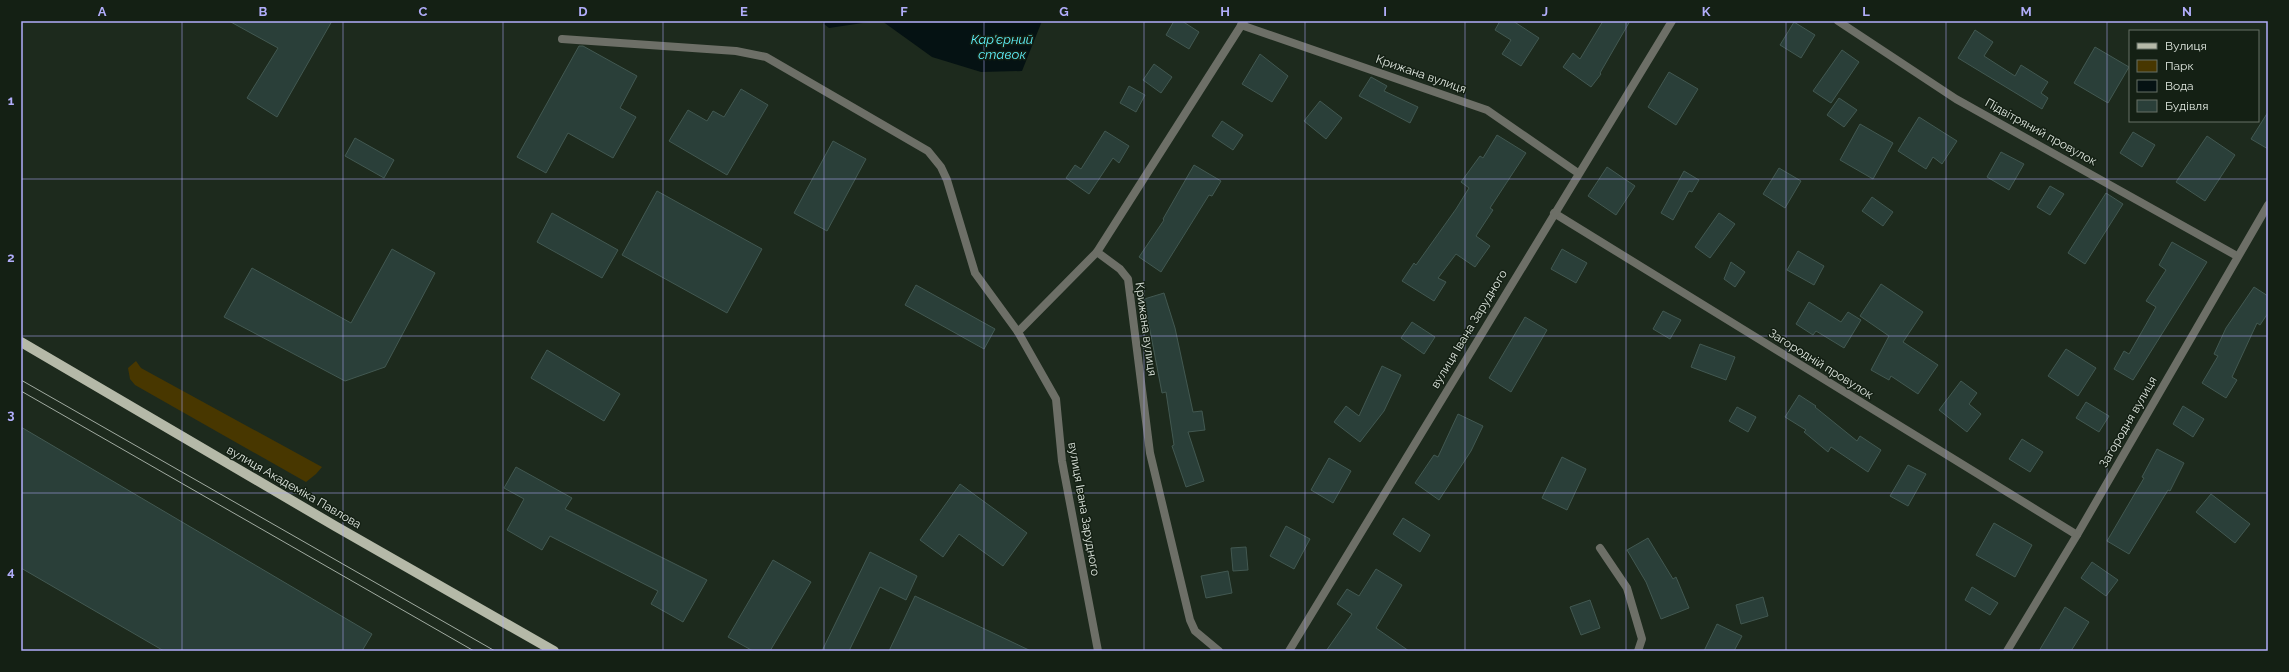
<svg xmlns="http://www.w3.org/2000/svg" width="2289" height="672" viewBox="0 0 2289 672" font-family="Raleway,sans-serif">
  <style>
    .green { fill: #483700 }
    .water { fill: #051213 }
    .building { fill: #2a3f39; stroke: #425851 }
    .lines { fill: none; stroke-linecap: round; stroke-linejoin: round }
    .street { stroke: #6d6f67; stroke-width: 8 }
    .primary { stroke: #b5b9a8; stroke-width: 10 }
    .tram { stroke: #a0aaa0; stroke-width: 1 }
    .grid { fill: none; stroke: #b1adfa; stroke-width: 1; stroke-opacity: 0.55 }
    .labels { text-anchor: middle; stroke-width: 3; stroke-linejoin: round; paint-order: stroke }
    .street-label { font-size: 12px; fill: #e0e8e0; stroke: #142014 }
    .water-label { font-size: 13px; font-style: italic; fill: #5ff3fd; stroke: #142014 }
    .neatline { fill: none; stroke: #b1adfa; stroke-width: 1.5 }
    .grid-label { font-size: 13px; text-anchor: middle; font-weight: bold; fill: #b1adfa }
  </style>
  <rect width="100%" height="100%" fill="#1d2a1d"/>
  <polygon class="green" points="136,361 141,368 322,467 316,474 306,482 135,385 130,379 128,368"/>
  <g class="water">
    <polygon points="820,21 876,21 829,28"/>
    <polygon points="882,21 1042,21 1022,71 981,72 932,57"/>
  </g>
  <g class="building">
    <polygon points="229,21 332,21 277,117 247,98 278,48"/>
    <polygon points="1174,21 1182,21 1199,32 1189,49 1166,35"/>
    <polygon points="1500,21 1513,21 1539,38 1521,66 1502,54 1511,40 1495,30"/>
    <polygon points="1603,21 1630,21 1600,73 1601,74 1591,87 1563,67 1573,53 1580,59"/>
    <polygon points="1794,22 1815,35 1801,58 1780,45"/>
    <polygon points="1975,30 1993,42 1984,56 2015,76 2021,65 2048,82 2041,93 2048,98 2042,109 1958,58"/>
    <polygon points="579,46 583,46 637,76 620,108 636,117 613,158 568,133 546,173 517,157"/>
    <polygon points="2095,47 2129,67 2108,103 2074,83"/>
    <polygon points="1842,50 1859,62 1831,103 1813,91"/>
    <polygon points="1260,54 1288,76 1272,102 1242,84"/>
    <polygon points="1154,64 1172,77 1161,93 1143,80"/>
    <polygon points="1669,72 1698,89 1676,125 1648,107"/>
    <polygon points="1371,77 1387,86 1384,91 1418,107 1410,123 1359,96"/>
    <polygon points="1129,86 1145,95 1136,112 1120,103"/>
    <polygon points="741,89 768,105 727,175 669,141 688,110 707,121 713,111 724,117"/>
    <polygon points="1839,98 1857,110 1844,127 1827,115"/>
    <polygon points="1320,101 1342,118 1326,139 1304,121"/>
    <polygon points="2268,112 2268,149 2251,139"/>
    <polygon points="1919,117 1957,141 1942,164 1933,157 1926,169 1898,151"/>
    <polygon points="1222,121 1243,135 1233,150 1212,136"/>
    <polygon points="1860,124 1893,143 1873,179 1840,160"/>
    <polygon points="1105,131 1129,146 1119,163 1113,158 1089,194 1066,178 1075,165 1081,169"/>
    <polygon points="2133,132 2155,145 2142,167 2120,153"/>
    <polygon points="1497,135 1526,153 1490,208 1493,210 1476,236 1490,246 1475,267 1456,254 1438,278 1446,282 1434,301 1402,281 1414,263 1416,265 1456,209 1469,188 1461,182 1480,156 1483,158"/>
    <polygon points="2207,136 2235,155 2205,201 2176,182"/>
    <polygon points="355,138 394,160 384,178 345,156"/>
    <polygon points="833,141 866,159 827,231 794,213"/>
    <polygon points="2001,152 2024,164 2009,190 1987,177"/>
    <polygon points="1194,165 1221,181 1212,196 1209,195 1161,272 1139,257 1164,220 1163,219"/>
    <polygon points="1607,167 1635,186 1616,215 1588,196"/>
    <polygon points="1779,168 1801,181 1785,208 1763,194"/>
    <polygon points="1684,171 1699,180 1692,192 1689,191 1673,220 1661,213"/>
    <polygon points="2050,186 2064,194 2050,215 2037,207"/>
    <polygon points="657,191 762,249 727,313 622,255"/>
    <polygon points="2106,193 2123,204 2085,264 2068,253"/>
    <polygon points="1872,197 1893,212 1883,226 1862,211"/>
    <polygon points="552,213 618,250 602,278 537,242"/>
    <polygon points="1719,213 1735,224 1710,258 1695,247"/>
    <polygon points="2172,242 2207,262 2133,380 2114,369 2124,351 2129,354 2156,307 2146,301 2166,270 2159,265"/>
    <polygon points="392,249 435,273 385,367 345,381 224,317 252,268 351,323"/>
    <polygon points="1562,249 1587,263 1576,283 1551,269"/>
    <polygon points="1798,251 1824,266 1814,285 1787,270"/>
    <polygon points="1731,262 1745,272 1735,287 1724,279"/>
    <polygon points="1881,284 1923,312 1903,342 1938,365 1918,394 1891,376 1889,380 1871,370 1889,336 1860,316"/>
    <polygon points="916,285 995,329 984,349 905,305"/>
    <polygon points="2254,287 2268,296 2268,313 2260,325 2257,323 2232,377 2237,380 2226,398 2202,383 2218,356 2214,354 2226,328"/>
    <polygon points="1164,293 1175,328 1193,412 1202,411 1205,430 1188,432 1204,481 1186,487 1172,446 1174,445 1166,392 1162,393 1148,320 1141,300"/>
    <polygon points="1809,302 1841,322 1848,312 1861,320 1844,348 1816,331 1813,335 1796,324"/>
    <polygon points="1663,311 1681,320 1670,339 1653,329"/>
    <polygon points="1525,317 1547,330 1511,392 1489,378"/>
    <polygon points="1412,322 1435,337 1424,354 1401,338"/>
    <polygon points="1700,344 1735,357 1726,380 1691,367"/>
    <polygon points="2066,349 2096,368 2078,396 2048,376"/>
    <polygon points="547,350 620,394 604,421 531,378"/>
    <polygon points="1382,366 1401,375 1384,411 1360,442 1334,422 1346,406 1359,416"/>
    <polygon points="1961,381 1977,393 1969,404 1981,414 1967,432 1939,410"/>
    <polygon points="1799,395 1816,406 1815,407 1857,441 1860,436 1881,450 1868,472 1831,447 1828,452 1804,432 1806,430 1785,417"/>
    <polygon points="2086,402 2109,416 2099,432 2076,418"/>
    <polygon points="2183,406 2204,419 2193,437 2173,424"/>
    <polygon points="1737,407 1756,417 1748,432 1729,421"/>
    <polygon points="1458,414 1483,426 1471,451 1439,500 1415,483 1434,455 1438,457"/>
    <polygon points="21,427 372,634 362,651 164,651 21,568"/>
    <polygon points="2022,439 2043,452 2030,472 2009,459"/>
    <polygon points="2157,449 2184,463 2170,491 2168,490 2129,554 2107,541 2144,478 2142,477"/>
    <polygon points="1562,457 1586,469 1567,510 1542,498"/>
    <polygon points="1329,458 1351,471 1333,503 1311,490"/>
    <polygon points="1908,465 1926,474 1908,506 1890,496"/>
    <polygon points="516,467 572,498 565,509 707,580 683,622 651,604 658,591 550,536 542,550 507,530 524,499 504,488"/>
    <polygon points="960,484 1027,533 1003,566 959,534 943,557 920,540"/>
    <polygon points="2211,494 2250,524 2235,543 2196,512"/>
    <polygon points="1403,518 1430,535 1420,552 1393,534"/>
    <polygon points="1994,523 2032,545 2015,577 1976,555"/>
    <polygon points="1286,526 1310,539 1294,569 1270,556"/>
    <polygon points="1648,538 1673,579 1676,577 1689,608 1661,619 1646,582 1627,550"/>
    <polygon points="1246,547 1248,570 1233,571 1231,548"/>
    <polygon points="870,552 917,576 906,600 880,587 849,651 822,651"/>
    <polygon points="773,560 811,582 770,651 753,651 728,637"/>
    <polygon points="2092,562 2118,580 2106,596 2081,578"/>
    <polygon points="1376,569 1402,585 1376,628 1409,651 1326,651 1352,614 1337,604 1347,589 1359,596"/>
    <polygon points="1228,571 1232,593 1206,598 1201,576"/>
    <polygon points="1972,587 1998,603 1990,615 1965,600"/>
    <polygon points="915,596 1031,651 889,651"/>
    <polygon points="1763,597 1768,616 1741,624 1736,605"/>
    <polygon points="1590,600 1600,628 1581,635 1570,607"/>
    <polygon points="2065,607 2089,622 2071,651 2039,651"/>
    <polygon points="1717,624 1742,636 1734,651 1704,651"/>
  </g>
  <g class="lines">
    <g class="street">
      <polyline points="1838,21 1956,99 2237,256"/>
      <polyline points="1241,25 1487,110 1578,173"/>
      <polyline points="562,39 736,51 766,57 928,151 941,167 947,180 975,273 1018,332 1056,399 1062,461 1098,651"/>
      <polyline points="1554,213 2077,535"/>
      <polyline points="1018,332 1097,252"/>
      <polyline points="1600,548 1627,588 1642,639 1638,651"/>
      <polyline points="1219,651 1195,631 1190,620 1150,453 1128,279 1120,269 1097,252 1244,21"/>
      <polyline points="1289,651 1672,21"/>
      <polyline points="2007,651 2077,535 2268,205"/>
    </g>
    <polyline class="primary" points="21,342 335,526 554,651"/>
    <g class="tram">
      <polyline points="21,380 495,651"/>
      <polyline points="21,391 474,651"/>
    </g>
  </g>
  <path class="grid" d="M 182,21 L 182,651M 343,21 L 343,651M 503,21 L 503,651M 663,21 L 663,651M 824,21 L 824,651M 984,21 L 984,651M 1144,21 L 1144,651M 1305,21 L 1305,651M 1465,21 L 1465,651M 1626,21 L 1626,651M 1786,21 L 1786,651M 1946,21 L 1946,651M 2107,21 L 2107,651M 21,179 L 2268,179M 21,336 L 2268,336M 21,493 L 2268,493"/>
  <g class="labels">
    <g class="street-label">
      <text transform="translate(1421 74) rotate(19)" y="4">Крижана вулиця</text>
      <text transform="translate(2041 132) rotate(29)" y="4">Підвітряний провулок</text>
      <text transform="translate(1146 329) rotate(82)" y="4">Крижана вулиця</text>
      <text transform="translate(1469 329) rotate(-59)" y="4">вулиця Івана Зарудного</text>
      <text transform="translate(1821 364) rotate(32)" y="4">Загородній провулок</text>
      <text transform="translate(2128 422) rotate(-60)" y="4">Загородня вулиця</text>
      <text transform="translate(294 487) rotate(30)" y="4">вулиця Академіка Павлова</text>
      <text transform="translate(1084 509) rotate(80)" y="4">вулиця Івана Зарудного</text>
    </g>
    <g class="water-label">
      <text x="1002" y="44">Кар'єрний<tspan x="1002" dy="15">ставок</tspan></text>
    </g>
  </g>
  <rect width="2289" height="672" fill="none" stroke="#142014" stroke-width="44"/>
  <rect x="2129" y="30" width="130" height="92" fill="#142014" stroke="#667066"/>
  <rect x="2137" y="43" width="20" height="6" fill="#b5b9a8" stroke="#667066"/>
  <text x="2165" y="50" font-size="12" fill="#e0e8e0">Вулиця</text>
  <rect x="2137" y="60" width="20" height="12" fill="#483700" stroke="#667066"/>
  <text x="2165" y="70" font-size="12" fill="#e0e8e0">Парк</text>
  <rect x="2137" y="80" width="20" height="12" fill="#051213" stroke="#667066"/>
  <text x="2165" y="90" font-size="12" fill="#e0e8e0">Вода</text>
  <rect x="2137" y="100" width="20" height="12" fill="#2a3f39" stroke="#667066"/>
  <text x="2165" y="110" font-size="12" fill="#e0e8e0">Будівля</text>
  <rect x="22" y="22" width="2245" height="628" class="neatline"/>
  <g class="grid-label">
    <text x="102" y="16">A</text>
    <text x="263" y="16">B</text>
    <text x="423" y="16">C</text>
    <text x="583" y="16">D</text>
    <text x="744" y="16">E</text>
    <text x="904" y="16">F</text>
    <text x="1064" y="16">G</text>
    <text x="1225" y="16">H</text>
    <text x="1385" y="16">I</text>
    <text x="1545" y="16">J</text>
    <text x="1706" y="16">K</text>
    <text x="1866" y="16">L</text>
    <text x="2026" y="16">M</text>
    <text x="2187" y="16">N</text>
    <text x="11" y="105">1</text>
    <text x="11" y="262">2</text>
    <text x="11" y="419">3</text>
    <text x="11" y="576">4</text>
  </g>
</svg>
